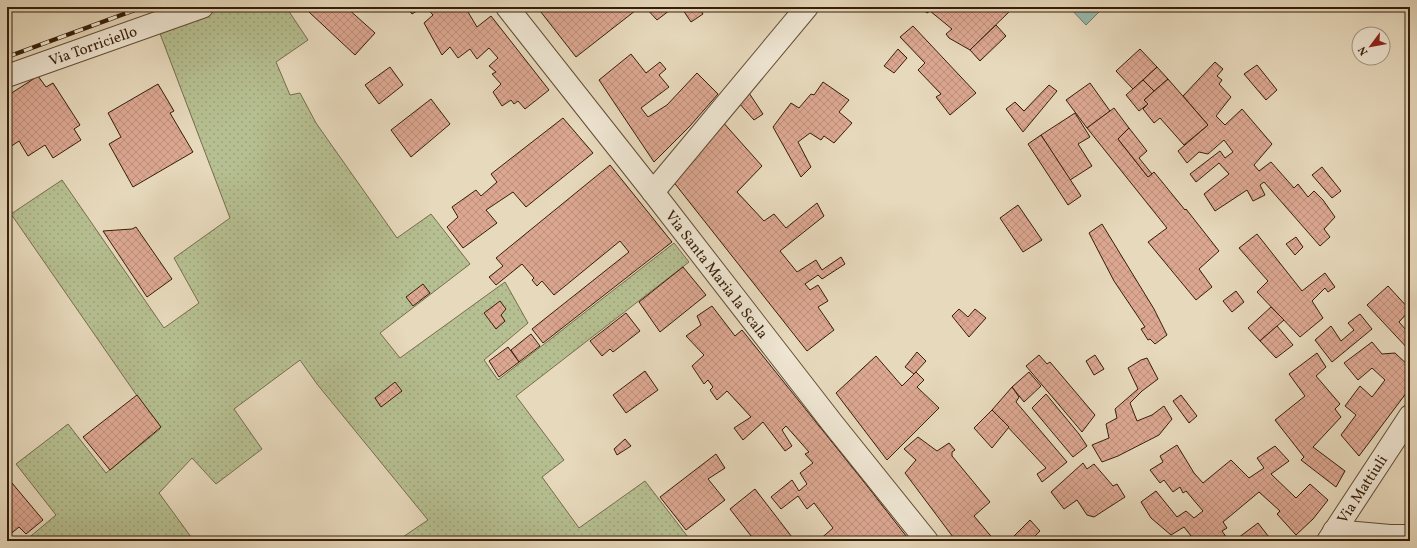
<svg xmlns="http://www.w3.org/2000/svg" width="1417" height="548" viewBox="0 0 1417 548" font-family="Vollkorn,serif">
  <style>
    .grass { fill: url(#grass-dots); stroke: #766e4e }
    .water { fill: url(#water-ripples); stroke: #707c6c }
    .building { fill: url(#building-cross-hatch); stroke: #361e0a }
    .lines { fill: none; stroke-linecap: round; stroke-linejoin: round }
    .minor-casing { stroke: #624d36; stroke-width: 24 }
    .minor { stroke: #efe6d3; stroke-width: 22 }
    .rail-casing { stroke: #361e0a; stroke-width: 4.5 }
    .rail { stroke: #efe6d3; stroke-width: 3; stroke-dasharray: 9; stroke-linecap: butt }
    .labels { text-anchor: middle; stroke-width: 3.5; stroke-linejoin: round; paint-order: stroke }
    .street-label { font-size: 15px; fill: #361e0a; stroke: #efe6d3 }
  </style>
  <defs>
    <pattern id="grass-dots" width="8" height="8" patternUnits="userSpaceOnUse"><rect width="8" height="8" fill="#b6bf91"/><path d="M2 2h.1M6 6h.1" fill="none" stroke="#9da47c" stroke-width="1.8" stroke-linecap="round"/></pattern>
    <pattern id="water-ripples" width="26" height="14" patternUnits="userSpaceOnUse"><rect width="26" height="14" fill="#97baae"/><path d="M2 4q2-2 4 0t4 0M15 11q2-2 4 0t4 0" fill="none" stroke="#839f94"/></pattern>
    <pattern id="building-cross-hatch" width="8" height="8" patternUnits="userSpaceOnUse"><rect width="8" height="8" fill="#dca791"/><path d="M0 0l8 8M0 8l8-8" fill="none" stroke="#bd8f7c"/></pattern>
  </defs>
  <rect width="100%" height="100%" fill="#e7d9bc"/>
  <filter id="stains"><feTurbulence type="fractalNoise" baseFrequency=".005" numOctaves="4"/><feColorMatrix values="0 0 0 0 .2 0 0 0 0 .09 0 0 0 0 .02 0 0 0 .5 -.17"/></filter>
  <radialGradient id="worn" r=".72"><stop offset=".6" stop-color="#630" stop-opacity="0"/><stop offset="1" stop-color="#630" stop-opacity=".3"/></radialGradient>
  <polygon class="grass" points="226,7 286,7 308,40 276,62 290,95 300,93 316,123 397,238 431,214 470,264 380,333 400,358 505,282 528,323 484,360 498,380 674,243 689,262 516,396 564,460 542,477 579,528 645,481 691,541 397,541 428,520 317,384 300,360 234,409 262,449 216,484 192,458 159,493 194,541 25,541 56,515 16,464 68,424 106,473 160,429 11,214 62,180 164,328 199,303 174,258 230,218 159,31"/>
  <polygon class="water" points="1069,7 1096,7 1100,11 1086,25"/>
  <g class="building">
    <polygon points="313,7 346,7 375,33 355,55 309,12"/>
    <polygon points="407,7 423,7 412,14"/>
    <polygon points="426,7 465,7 477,27 491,16 549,90 525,109 518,101 514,104 511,100 502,106 493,92 501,84 492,74 496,72 489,66 498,58 489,48 477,59 470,49 458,58 450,47 442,55 424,23 433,15"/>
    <polygon points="537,7 640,7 576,57"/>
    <polygon points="645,7 674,7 657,20"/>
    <polygon points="681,7 699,7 703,14 691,22"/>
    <polygon points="920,7 1014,7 970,50 949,38 946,34 952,29 930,11 927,13"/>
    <polygon points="996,25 1006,36 980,61 970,50"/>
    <polygon points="913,26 976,93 950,115 936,97 941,94 918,70 925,63 900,37"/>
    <polygon points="898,49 907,58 894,73 884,66"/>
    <polygon points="1140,49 1157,67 1133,89 1116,71"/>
    <polygon points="631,54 646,73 660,62 666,69 659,75 669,87 641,108 648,117 667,105 697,73 718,94 690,126 654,162 599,80"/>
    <polygon points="1215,62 1223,69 1217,76 1222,80 1219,84 1231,97 1216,116 1225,125 1242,109 1272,144 1254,165 1259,171 1271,162 1294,188 1298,184 1308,197 1314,191 1323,200 1335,217 1324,229 1330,237 1320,246 1264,182 1260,185 1265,195 1253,201 1247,190 1215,211 1204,194 1229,174 1219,163 1196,182 1190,174 1220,151 1225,158 1233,152 1224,140 1208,154 1199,152 1187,163 1178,151 1208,125 1183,96"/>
    <polygon points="1257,65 1277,90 1266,100 1244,74"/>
    <polygon points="390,67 403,85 379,104 365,85"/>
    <polygon points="1157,67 1168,79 1154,91 1143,80"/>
    <polygon points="38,76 46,87 53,83 80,125 74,129 81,140 53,158 45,145 28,156 19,141 7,149 7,96"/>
    <polygon points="1168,79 1208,125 1184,145 1160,118 1154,123 1143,109 1148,104 1144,100"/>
    <polygon points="1143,80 1154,91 1144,100 1148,104 1139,111 1126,95"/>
    <polygon points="823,82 849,100 839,112 852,123 834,143 824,136 821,140 810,133 798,142 811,167 801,177 773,127 791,103 799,108 811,94 814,95"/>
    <polygon points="1090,83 1110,111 1087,128 1066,100"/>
    <polygon points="158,84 174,111 170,113 193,152 133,187 109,144 121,137 108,113"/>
    <polygon points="1049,85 1057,91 1023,132 1006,109 1015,102 1024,111"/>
    <polygon points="747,90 763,114 754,120 738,102"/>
    <polygon points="431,99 450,124 411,157 391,130"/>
    <polygon points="1114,108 1129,128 1118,139 1148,177 1154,172 1185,210 1186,209 1219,251 1199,269 1212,287 1196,300 1148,242 1167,228 1087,128"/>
    <polygon points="1075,113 1090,137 1078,144 1092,166 1070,180 1041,135"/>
    <polygon points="563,118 593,153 526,207 513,192 486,210 497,223 463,248 447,227 458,217 452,207 476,190 481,196 497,182 491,174"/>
    <polygon points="721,120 762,166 737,192 764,221 774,214 786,228 817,203 824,216 780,251 797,272 816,260 822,270 841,257 845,264 822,279 818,275 805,284 810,290 818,285 828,301 818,307 834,330 807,351 672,180"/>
    <polygon points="1129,128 1147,151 1139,158 1152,174 1148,177 1118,139"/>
    <polygon points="1041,135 1081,196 1068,205 1028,144"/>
    <polygon points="610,165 672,242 543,343 532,329 629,252 620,241 554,295 542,281 537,286 532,280 534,278 522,264 496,285 489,277 503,266 496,258"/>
    <polygon points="1322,167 1341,191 1332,198 1312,175"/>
    <polygon points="1018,205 1042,240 1023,252 1000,218"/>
    <polygon points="1102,224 1154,309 1167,335 1155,344 1150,339 1148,340 1141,329 1145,327 1114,281 1089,233"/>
    <polygon points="136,227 172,279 147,297 103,231 132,229"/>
    <polygon points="1257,234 1302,291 1325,273 1335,287 1328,292 1325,288 1312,301 1323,318 1300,337 1257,292 1268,281 1239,248"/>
    <polygon points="1296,237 1303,247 1295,255 1286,244"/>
    <polygon points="7,257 11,262 7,265"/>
    <polygon points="683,267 706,295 660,332 639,302"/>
    <polygon points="7,279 12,285 7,288"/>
    <polygon points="423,284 430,293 413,306 406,297"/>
    <polygon points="1388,286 1410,310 1399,322 1406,330 1410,327 1410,351 1367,305"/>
    <polygon points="1236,291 1244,302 1232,312 1223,301"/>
    <polygon points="500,301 506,309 501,315 505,321 496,329 484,313"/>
    <polygon points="712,306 735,336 742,330 864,482 910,541 818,541 833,528 814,503 807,509 798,496 781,509 771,497 792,480 799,491 807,484 800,473 813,463 805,454 809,452 786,426 782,430 792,446 785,451 763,422 743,440 734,428 751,417 727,391 717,400 710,390 713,387 708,380 704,384 692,366 704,355 686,336 701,325 697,316"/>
    <polygon points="1271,307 1284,320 1260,341 1248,328"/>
    <polygon points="959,309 968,317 975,309 986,318 969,337 952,316"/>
    <polygon points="626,313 640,331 613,352 610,349 602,356 590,341"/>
    <polygon points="1360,314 1372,329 1332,362 1315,340 1331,326 1341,341 1354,330 1348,323"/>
    <polygon points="1277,326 1293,345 1276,358 1260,341"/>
    <polygon points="531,334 540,346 519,362 511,350"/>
    <polygon points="1372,342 1382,354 1395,353 1410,367 1410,388 1359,456 1341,435 1356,415 1345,406 1360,386 1372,397 1385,380 1372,368 1358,380 1344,363"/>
    <polygon points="508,347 519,362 499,377 489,361"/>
    <polygon points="917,352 926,361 914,374 905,367"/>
    <polygon points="1317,353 1326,367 1316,376 1340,404 1335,409 1341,417 1313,447 1345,471 1336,487 1301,460 1304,457 1275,420 1305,396 1289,374"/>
    <polygon points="1039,355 1047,364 1050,362 1095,415 1082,432 1026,366"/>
    <polygon points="1095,355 1104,369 1094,375 1086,361"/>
    <polygon points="876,356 902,386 916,372 924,380 917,387 939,408 887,460 836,393"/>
    <polygon points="1147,358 1158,379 1142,391 1130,403 1137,421 1152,415 1164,406 1172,419 1159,435 1118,456 1102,462 1092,445 1109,438 1106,424 1117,418 1115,409 1138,389 1128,368 1141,360"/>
    <polygon points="645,371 658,390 626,413 613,395"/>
    <polygon points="1029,372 1041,386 1024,402 1012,387"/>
    <polygon points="395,382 402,391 381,407 375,398"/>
    <polygon points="1012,387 1019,397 1016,402 1067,462 1042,482 1037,474 1046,468 992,410"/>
    <polygon points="1046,394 1079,434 1087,446 1073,457 1032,408"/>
    <polygon points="137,395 161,427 110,470 83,437"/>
    <polygon points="1181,395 1197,416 1189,423 1173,401"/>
    <polygon points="992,410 1009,427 992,448 974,428"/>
    <polygon points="918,437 937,451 949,443 955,450 952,452 952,456 990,502 974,516 995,541 956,541 905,473 916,460 904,449"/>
    <polygon points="625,439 631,446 617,455 614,449"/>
    <polygon points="1177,445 1194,473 1203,483 1231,460 1249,478 1264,468 1257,458 1275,446 1289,461 1271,474 1296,498 1310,484 1328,500 1313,519 1296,535 1277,514 1280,511 1259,492 1223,522 1227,528 1222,531 1229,541 1195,541 1184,527 1171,535 1151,518 1141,502 1156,491 1177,517 1186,511 1194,518 1203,511 1186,491 1183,493 1180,487 1173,492 1164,480 1160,483 1150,470 1163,462 1160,456"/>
    <polygon points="716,454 725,468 708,479 725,500 686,530 660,497"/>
    <polygon points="1083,463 1087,469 1094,464 1113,486 1117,484 1125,497 1094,517 1087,515 1077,500 1064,509 1051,492"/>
    <polygon points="12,483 43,520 26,534 19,527 7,537 7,487"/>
    <polygon points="755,489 795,541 755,541 730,509"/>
    <polygon points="1030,520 1040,531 1030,541 1017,541 1013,537"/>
    <polygon points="1258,523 1272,541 1240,541 1238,538"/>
  </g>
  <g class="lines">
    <g class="minor-casing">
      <g id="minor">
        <path id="s1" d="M 507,7 L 653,192 L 833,424 L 927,541"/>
        <path id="s2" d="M 7,76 L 202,7"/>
        <polyline points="653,192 807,7"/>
        <polyline points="1334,531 1390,536 1410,536"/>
        <path id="s3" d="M 1328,541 L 1410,416"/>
      </g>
    </g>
    <use href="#minor" class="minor"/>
    <g class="rail-casing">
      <polyline id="rail" points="7,57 143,7"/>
    </g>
    <use href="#rail" class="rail"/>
  </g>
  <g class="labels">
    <g class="street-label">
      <text dy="5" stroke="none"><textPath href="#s2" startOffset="91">Via Torriciello</textPath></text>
      <text dy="5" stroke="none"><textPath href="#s1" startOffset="340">Via Santa Maria la Scala</textPath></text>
      <text dy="5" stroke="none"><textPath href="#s3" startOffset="62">Via Mattiuli</textPath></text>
    </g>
  </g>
  <rect width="1417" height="548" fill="none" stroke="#e7d9bc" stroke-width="24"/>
  <rect x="8" y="8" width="1401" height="532" fill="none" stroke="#361e0a" stroke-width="2"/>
  <rect x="12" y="12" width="1393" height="524" fill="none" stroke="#361e0a"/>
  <g transform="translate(1371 46) rotate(238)"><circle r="19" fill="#efe6d3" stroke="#a59683"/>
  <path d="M0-3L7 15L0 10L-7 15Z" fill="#8f2418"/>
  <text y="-6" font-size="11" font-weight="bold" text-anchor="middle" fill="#361e0a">N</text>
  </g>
  <rect width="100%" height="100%" filter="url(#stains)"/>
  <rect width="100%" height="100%" fill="url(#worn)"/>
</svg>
